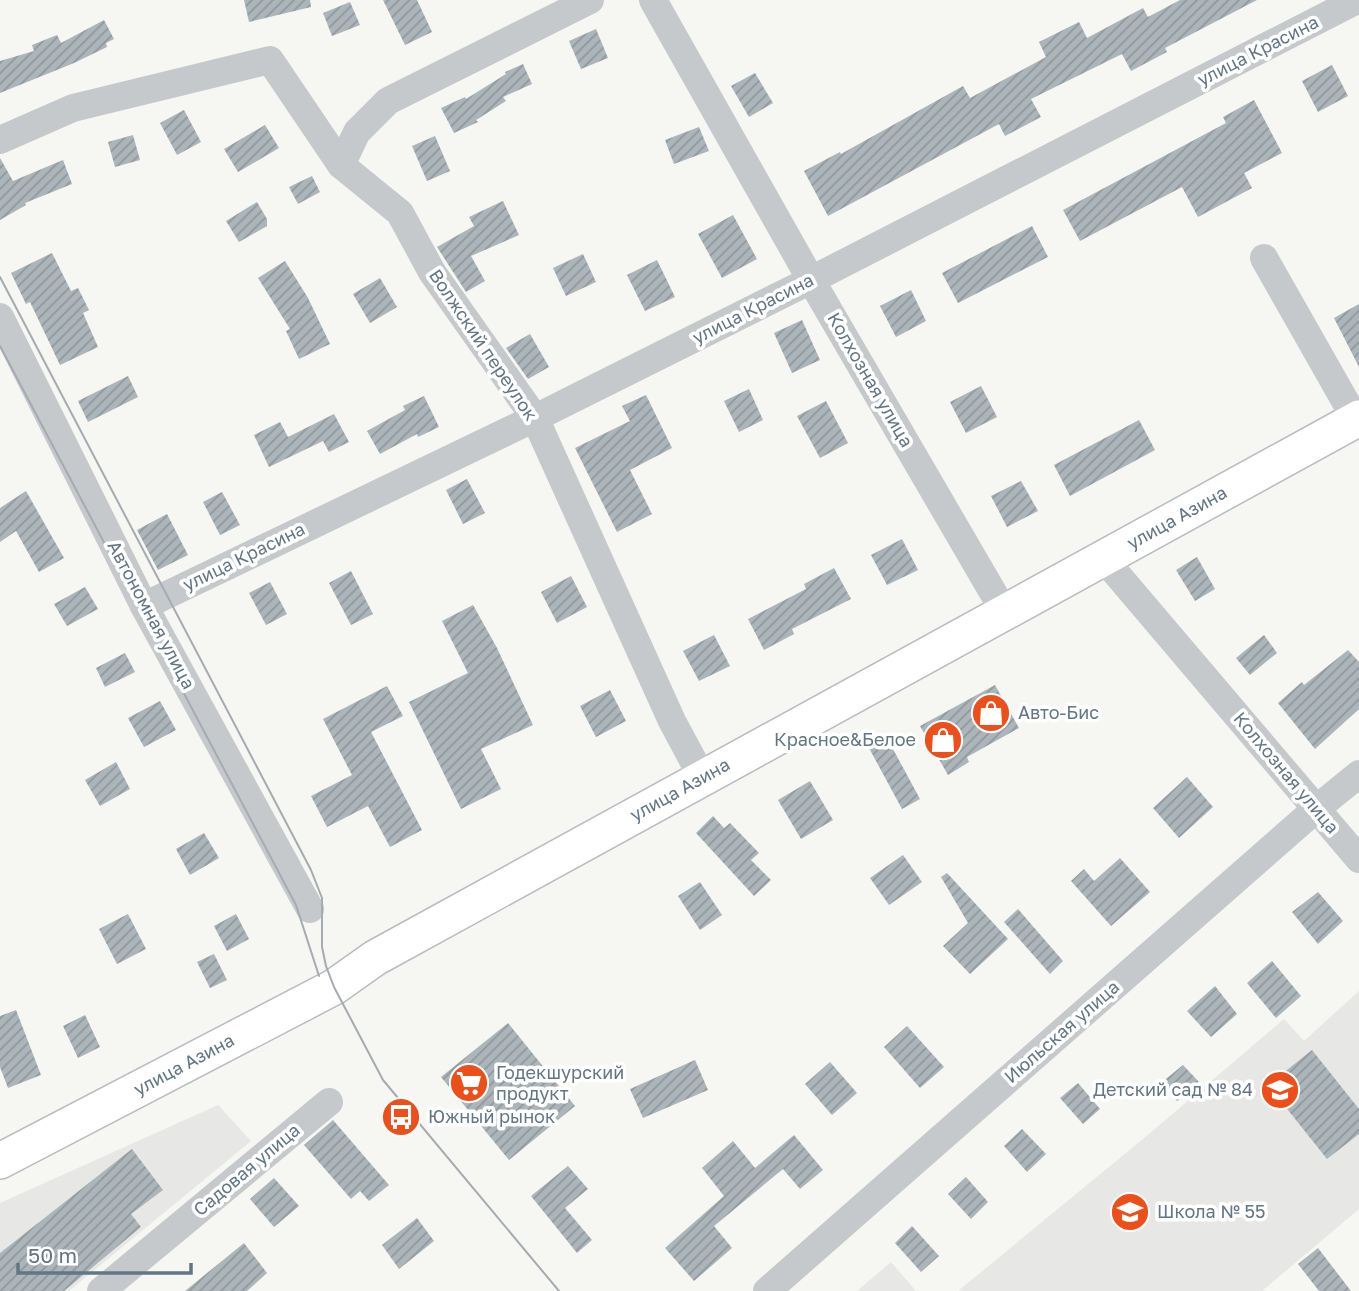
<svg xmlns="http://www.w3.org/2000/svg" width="1359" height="1291" viewBox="0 0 1359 1291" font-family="'Golos Text',sans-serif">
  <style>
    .built { fill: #e7e8e6 }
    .building { fill: url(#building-hatch) }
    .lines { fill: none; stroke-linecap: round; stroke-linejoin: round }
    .major-casing { stroke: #b8bcc0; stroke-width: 38 }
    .minor { stroke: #c5c9cc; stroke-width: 28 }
    .major { stroke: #fff; stroke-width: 35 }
    .tram { stroke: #a5abb1; stroke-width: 2 }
    .labels { text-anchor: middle; stroke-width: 7; stroke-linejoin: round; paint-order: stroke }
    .street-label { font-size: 18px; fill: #637685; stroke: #fff }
    .poi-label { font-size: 18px; fill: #637685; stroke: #fff; text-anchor: start }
  </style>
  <defs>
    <pattern id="building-hatch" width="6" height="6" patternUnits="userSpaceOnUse" patternTransform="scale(1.75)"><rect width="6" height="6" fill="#acb5ba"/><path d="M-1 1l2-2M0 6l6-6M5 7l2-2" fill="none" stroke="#90989d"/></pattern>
  </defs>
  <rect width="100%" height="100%" fill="#f6f6f2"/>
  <g class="built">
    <polygon points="1359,991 1359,1209 1262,1291 958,1291 1143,1139 1284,1019 1304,1041"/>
    <polygon points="218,1105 251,1141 69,1291 0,1291 0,1203"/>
    <polygon points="891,1262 916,1291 857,1291"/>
  </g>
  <g class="building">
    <polygon points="244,0 310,0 311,7 249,22"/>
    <polygon points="383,0 417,0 432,32 405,45"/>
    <polygon points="1180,0 1257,0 1165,48 1167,52 1131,71 1122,54 1031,99 1041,117 1005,136 999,124 828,216 804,171 840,152 841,154 963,86 970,98 1046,57 1039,42 1079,22 1087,38 1143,8 1148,17"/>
    <polygon points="350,2 360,25 332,36 323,13"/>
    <polygon points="104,20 114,39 106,43 107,47 74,63 0,93 0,61 34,51 32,45 57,35 61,43"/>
    <polygon points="596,29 608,58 581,69 569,41"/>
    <polygon points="523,64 532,84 503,97 506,101 476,120 478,122 454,133 441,108 465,97 466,99 506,74 505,72"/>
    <polygon points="1332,65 1348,96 1318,112 1302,81"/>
    <polygon points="755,73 773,103 749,117 731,86"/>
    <polygon points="1254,100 1282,153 1244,173 1252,188 1198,217 1182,187 1080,241 1063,210 1226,123 1223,117"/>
    <polygon points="184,110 201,142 177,155 160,123"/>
    <polygon points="265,125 279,148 238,172 224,149"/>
    <polygon points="699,127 709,151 674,164 665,140"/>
    <polygon points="133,135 140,160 115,167 108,142"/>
    <polygon points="435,136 450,171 427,181 412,146"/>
    <polygon points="0,158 13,181 63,160 72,184 25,203 26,205 0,220"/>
    <polygon points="312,176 320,192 298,204 289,187"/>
    <polygon points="503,201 519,235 471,256 485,281 466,292 437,247 474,226 469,217"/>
    <polygon points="257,202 267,219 267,226 239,242 226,221"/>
    <polygon points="733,215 757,259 722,278 698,234"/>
    <polygon points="1032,226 1048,257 958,303 942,273"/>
    <polygon points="52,253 71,291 78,288 89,310 83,313 98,347 60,365 30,302 26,304 11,273"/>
    <polygon points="583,254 596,282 566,296 553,268"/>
    <polygon points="657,260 675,297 645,311 627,275"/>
    <polygon points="285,261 308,298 330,344 299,359 286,331 290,329 258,278"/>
    <polygon points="380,278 397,307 370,323 353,294"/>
    <polygon points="911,290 926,321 896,337 880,306"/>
    <polygon points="1359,304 1359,367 1334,318"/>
    <polygon points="802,320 820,360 792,373 774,333"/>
    <polygon points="530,334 549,367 528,379 506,348"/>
    <polygon points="128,376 138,397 88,422 78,401"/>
    <polygon points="981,386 997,417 966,433 950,402"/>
    <polygon points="749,389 763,420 739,432 724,401"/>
    <polygon points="646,395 672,448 630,470 652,514 617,532 575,448 630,421 622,406"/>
    <polygon points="424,396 439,427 418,437 417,434 380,454 367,431 405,410 403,406"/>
    <polygon points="826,401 848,443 820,458 797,416"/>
    <polygon points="334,414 349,442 329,452 323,441 269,467 254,435 280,422 288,437"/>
    <polygon points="1139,420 1155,450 1070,496 1054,465"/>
    <polygon points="467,479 485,513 463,524 446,490"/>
    <polygon points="1021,481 1038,511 1007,527 991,496"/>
    <polygon points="26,491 64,558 39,572 16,531 0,542 0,508"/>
    <polygon points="222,492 240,525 220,535 203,502"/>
    <polygon points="167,514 188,555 158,570 137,530"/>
    <polygon points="902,539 918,570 887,585 871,555"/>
    <polygon points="1197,557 1215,589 1195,601 1176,570"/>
    <polygon points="834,568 851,599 792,629 794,634 764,650 748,619 806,589 804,584"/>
    <polygon points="351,571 373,614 351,625 329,583"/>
    <polygon points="571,576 587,607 557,623 541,592"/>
    <polygon points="270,582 287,614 266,625 249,593"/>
    <polygon points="85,587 98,609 67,626 54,604"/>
    <polygon points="473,605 497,648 533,725 481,749 501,789 461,809 409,702 468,673 442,621"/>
    <polygon points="714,635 730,666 699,681 683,651"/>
    <polygon points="1264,635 1277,653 1250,675 1236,658"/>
    <polygon points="1348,650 1359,662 1359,709 1315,749 1278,703 1302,682 1304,685"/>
    <polygon points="125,653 135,672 105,687 96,668"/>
    <polygon points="995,685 1019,728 967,757 969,762 948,775 920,726"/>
    <polygon points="387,686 403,716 371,732 422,830 390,847 368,806 327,827 311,796 352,775 323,719"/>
    <polygon points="610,690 626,721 596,737 580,706"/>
    <polygon points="160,701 176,730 144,747 128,718"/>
    <polygon points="887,738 920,799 902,809 869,748"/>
    <polygon points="116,762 130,789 100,806 85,780"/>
    <polygon points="1187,777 1213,807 1179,838 1153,808"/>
    <polygon points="810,781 833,820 801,839 778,800"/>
    <polygon points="713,816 724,828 730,823 759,853 751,860 771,880 754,896 696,833"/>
    <polygon points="204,833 219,858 190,875 176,849"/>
    <polygon points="903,855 922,882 889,905 870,878"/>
    <polygon points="1120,858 1150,892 1111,926 1071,881 1084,869 1094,881"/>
    <polygon points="947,873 1008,939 970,974 943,946 968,923 941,877"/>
    <polygon points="700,882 722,915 700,930 678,896"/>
    <polygon points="1318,892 1343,921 1318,944 1292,912"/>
    <polygon points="1018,909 1063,961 1050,974 1004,922"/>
    <polygon points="128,914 146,949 117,964 99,929"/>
    <polygon points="236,914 249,939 227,951 214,926"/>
    <polygon points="214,954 227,980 210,988 197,962"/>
    <polygon points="1272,961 1301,996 1276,1018 1247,983"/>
    <polygon points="1215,986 1237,1014 1211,1037 1187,1011"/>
    <polygon points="16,1010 41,1075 8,1088 0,1067 0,1016"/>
    <polygon points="85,1015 100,1047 78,1058 63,1026"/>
    <polygon points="508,1023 575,1106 509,1160 441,1077"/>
    <polygon points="907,1026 944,1067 920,1088 884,1047"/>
    <polygon points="1312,1050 1359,1109 1359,1134 1327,1159 1268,1085"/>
    <polygon points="695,1060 708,1090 643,1118 630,1089"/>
    <polygon points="830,1062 857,1093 832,1115 805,1084"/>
    <polygon points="1183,1065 1199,1082 1177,1101 1161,1083"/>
    <polygon points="1078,1083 1100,1109 1083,1124 1060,1098"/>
    <polygon points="333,1120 389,1185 369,1201 360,1191 351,1199 304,1145"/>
    <polygon points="1022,1129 1046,1154 1027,1172 1004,1146"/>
    <polygon points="794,1135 823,1170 800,1189 783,1169 714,1226 732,1248 694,1281 665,1248 724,1196 702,1168 733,1141 755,1168"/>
    <polygon points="132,1149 163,1190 131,1214 141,1227 64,1291 0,1291 0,1253"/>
    <polygon points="568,1166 588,1189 565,1208 592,1240 577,1253 531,1196"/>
    <polygon points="966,1177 988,1202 971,1219 948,1194"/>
    <polygon points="274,1178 299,1206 274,1227 250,1199"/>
    <polygon points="417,1218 434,1241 399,1269 382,1245"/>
    <polygon points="912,1226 939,1256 921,1272 895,1243"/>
    <polygon points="244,1243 267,1273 247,1291 185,1291"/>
    <polygon points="1318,1248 1351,1291 1319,1291 1298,1264"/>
  </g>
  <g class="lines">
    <g class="major-casing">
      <polyline id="major" points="0,1161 334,987 375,958 1359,418"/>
    </g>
    <g class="minor">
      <polyline points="653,0 811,280 1005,613"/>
      <polyline points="0,140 73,108 270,60 341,165 400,213 432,272 535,418 672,721 702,777"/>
      <polyline points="341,165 357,132 388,101 590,0"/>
      <polyline points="1264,258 1356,420"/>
      <polyline points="0,317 144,606 310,909"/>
      <polyline points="1104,559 1359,859"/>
      <polyline points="144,606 535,418 811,280 1357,0"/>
      <polyline points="101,1291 329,1102"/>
      <polyline points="767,1291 1316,809 1359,774"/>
    </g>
    <use href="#major" class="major"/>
    <g class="tram">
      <polyline points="0,277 311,870 322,898 322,947 326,966 334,987 383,1080 559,1291"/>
      <polyline points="0,346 296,905 319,976"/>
    </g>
  </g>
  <defs>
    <g id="shop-disc" transform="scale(2.0125)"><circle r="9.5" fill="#ed4f1b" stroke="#fff"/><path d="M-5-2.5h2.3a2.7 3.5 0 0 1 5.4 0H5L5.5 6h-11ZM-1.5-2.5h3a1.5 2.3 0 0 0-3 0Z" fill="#fff"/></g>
    <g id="supermarket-disc" transform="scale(2.0125)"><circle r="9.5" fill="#ed4f1b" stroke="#fff"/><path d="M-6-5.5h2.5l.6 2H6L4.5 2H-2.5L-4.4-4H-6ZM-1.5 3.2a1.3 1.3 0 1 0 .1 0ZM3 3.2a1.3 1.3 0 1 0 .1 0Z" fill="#fff"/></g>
    <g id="school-disc" transform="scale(2.0125)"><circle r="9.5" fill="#ed4f1b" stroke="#fff"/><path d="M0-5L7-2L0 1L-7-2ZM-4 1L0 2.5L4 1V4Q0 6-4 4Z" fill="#fff"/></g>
    <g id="bus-disc" transform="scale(2.0125)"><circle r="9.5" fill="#ed4f1b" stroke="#fff"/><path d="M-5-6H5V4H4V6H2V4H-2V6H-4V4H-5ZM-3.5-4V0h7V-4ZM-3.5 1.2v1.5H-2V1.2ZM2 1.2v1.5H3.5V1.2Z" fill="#fff"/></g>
  </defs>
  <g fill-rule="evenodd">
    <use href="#shop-disc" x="991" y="713"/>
    <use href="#shop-disc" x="943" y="740"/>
    <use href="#supermarket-disc" x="469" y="1083"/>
    <use href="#school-disc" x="1280" y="1090"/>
    <use href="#bus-disc" x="401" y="1117"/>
    <use href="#school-disc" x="1130" y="1212"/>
  </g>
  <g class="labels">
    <g class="street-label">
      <text transform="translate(1258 51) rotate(-27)" y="6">улица Красина</text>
      <text transform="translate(753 309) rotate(-27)" y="6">улица Красина</text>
      <text transform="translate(483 345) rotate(56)" y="6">Волжский переулок</text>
      <text transform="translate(870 380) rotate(60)" y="6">Колхозная улица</text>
      <text transform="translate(1177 518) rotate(-29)" y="6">улица Азина</text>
      <text transform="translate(244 557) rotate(-26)" y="6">улица Красина</text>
      <text transform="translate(151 615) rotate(62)" y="6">Автономная улица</text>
      <text transform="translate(1286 773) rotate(50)" y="6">Колхозная улица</text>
      <text transform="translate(680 790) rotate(-29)" y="6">улица Азина</text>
      <text transform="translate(1062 1032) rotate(-41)" y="6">Июльская улица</text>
      <text transform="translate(184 1065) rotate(-28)" y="6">улица Азина</text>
      <text transform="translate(247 1170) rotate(-40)" y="6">Садовая улица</text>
    </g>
    <g class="poi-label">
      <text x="1018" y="719">Авто-Бис</text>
      <text x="916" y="746" text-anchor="end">Красное&amp;Белое</text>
      <text x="496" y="1079">Годекшурский<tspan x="496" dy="21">продукт</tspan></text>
      <text x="1253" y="1096" text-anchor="end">Детский сад № 84</text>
      <text x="428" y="1123">Южный рынок</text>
      <text x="1157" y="1218">Школа № 55</text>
    </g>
  </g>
  <path d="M18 1263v10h173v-10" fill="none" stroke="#637685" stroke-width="3.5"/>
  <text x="28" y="1263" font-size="21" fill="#637685" stroke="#ffffff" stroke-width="5" paint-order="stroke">50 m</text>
</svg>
